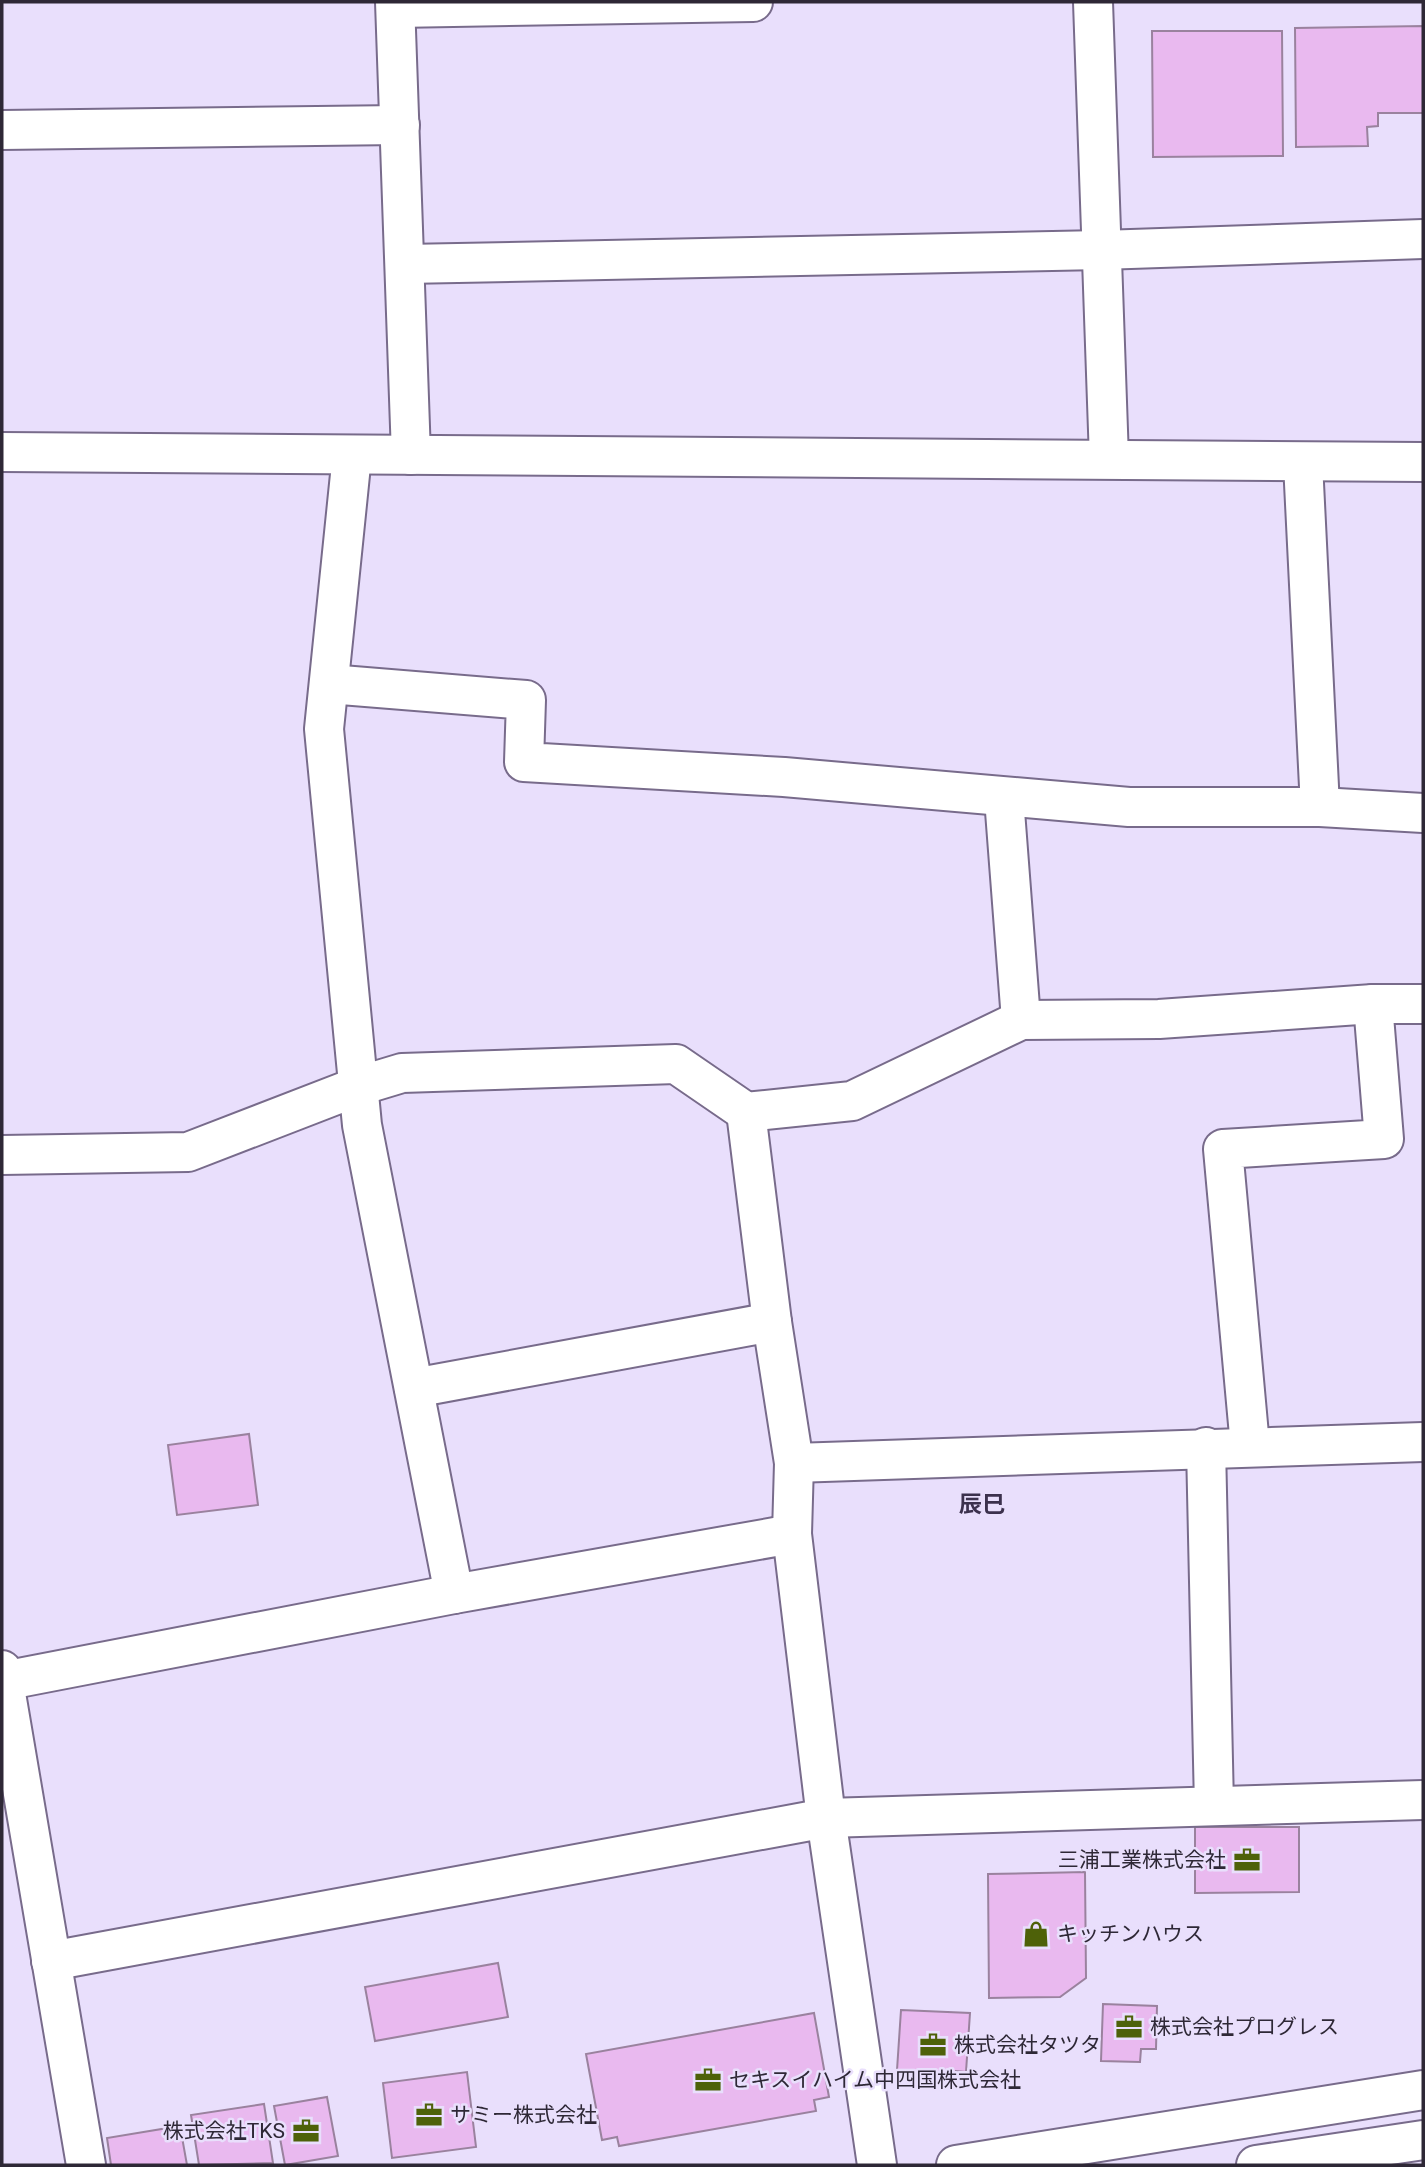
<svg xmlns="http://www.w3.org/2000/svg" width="1425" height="2167" viewBox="0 0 1425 2167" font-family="Roboto,'Noto Sans JP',sans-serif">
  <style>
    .building { fill: #e9b9ef; stroke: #9a829e; stroke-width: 2 }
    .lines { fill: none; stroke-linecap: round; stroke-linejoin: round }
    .minor-casing { stroke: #786b8b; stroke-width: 42 }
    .minor { stroke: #fff; stroke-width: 38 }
    .labels { text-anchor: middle; stroke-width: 5; stroke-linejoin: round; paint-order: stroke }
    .poi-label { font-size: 21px; fill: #2e2836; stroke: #e9dffc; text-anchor: start }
    .neighbourhood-label { font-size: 23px; font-weight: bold; fill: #3c314d; stroke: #e9dffc }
  </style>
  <rect width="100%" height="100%" fill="#e9dffc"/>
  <g class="building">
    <polygon points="1423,26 1423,113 1378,113 1378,126 1367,127 1368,146 1296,147 1295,28"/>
    <polygon points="1152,31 1282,31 1283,156 1153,157"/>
    <polygon points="249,1434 258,1505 177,1515 168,1445"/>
    <polygon points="1195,1827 1299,1827 1299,1892 1195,1893"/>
    <polygon points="1085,1872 1086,1978 1060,1997 989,1998 988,1874"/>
    <polygon points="498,1963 508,2017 375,2041 365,1987"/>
    <polygon points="1103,2004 1157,2006 1156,2049 1141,2049 1140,2062 1101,2061"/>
    <polygon points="901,2010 970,2013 966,2072 956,2071 955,2083 914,2081 914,2071 897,2070"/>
    <polygon points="814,2013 829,2097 814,2100 816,2111 619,2146 617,2137 602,2140 586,2054"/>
    <polygon points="467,2072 476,2147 392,2158 383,2083"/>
    <polygon points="327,2097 338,2156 285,2165 274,2106"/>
    <polygon points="264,2104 273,2163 199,2165 191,2115"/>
    <polygon points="180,2126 187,2165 111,2165 107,2138"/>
  </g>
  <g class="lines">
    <g class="minor-casing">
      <g id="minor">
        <polyline points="395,2 411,455"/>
        <polyline points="1093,2 1109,459"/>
        <polyline points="396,8 753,2"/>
        <polyline points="2,130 400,125"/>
        <polyline points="405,264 1101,250 1423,239"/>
        <polyline points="2,452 1423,462"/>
        <polyline points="352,455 324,729 362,1125 454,1594"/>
        <polyline points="329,684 526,700 524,762 784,777 1129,807 1320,807 1303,463"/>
        <polyline points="1004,798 1021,1020"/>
        <polyline points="1320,807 1423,813"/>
        <polyline points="746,1112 772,1322 794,1463 792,1534 826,1818 877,2165"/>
        <polyline points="2,1155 188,1152 359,1086 402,1073 676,1064 746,1112 852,1101 1021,1020 1159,1019 1373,1004 1423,1004"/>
        <polyline points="414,1388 772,1322"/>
        <polyline points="1250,1446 1223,1149 1384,1139 1373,1004"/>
        <polyline points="1206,1447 1214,1806"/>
        <polyline points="794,1463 1423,1442"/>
        <polyline points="2,1670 86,2165"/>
        <polyline points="3,1681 454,1594 792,1534"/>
        <polyline points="51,1961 826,1818 1423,1800"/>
        <polyline points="956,2165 1423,2090"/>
        <polyline points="1256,2165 1423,2140"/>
      </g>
    </g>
    <use href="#minor" class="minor"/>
  </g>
  <defs>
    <g id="office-bare" transform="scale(2.1)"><path d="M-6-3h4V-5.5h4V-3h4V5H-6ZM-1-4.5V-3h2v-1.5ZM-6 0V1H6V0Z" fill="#4e6109" stroke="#e9dffc" stroke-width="2.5" paint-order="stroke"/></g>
    <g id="shop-bare" transform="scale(2.1)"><path d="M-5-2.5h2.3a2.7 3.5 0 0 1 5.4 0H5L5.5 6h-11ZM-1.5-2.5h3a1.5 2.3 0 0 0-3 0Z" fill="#4e6109" stroke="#e9dffc" stroke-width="2.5" paint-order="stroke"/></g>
  </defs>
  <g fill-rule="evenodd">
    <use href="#office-bare" x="1247" y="1860"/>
    <use href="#shop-bare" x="1036" y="1934"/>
    <use href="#office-bare" x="1129" y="2027"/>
    <use href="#office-bare" x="933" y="2045"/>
    <use href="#office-bare" x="708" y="2080"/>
    <use href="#office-bare" x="429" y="2115"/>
    <use href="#office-bare" x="306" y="2131"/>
  </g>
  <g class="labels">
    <g class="poi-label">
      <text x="1226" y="1867" text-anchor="end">三浦工業株式会社</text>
      <text x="1057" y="1941">キッチンハウス</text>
      <text x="1150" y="2034">株式会社プログレス</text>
      <text x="954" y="2052">株式会社タツタ</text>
      <text x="729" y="2087">セキスイハイム中四国株式会社</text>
      <text x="450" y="2122">サミー株式会社</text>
      <text x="285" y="2138" text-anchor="end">株式会社TKS</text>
    </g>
    <g class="neighbourhood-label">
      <text x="982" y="1512">辰巳</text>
    </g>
  </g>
  <rect width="1425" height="2167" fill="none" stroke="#2e2836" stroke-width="7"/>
</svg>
